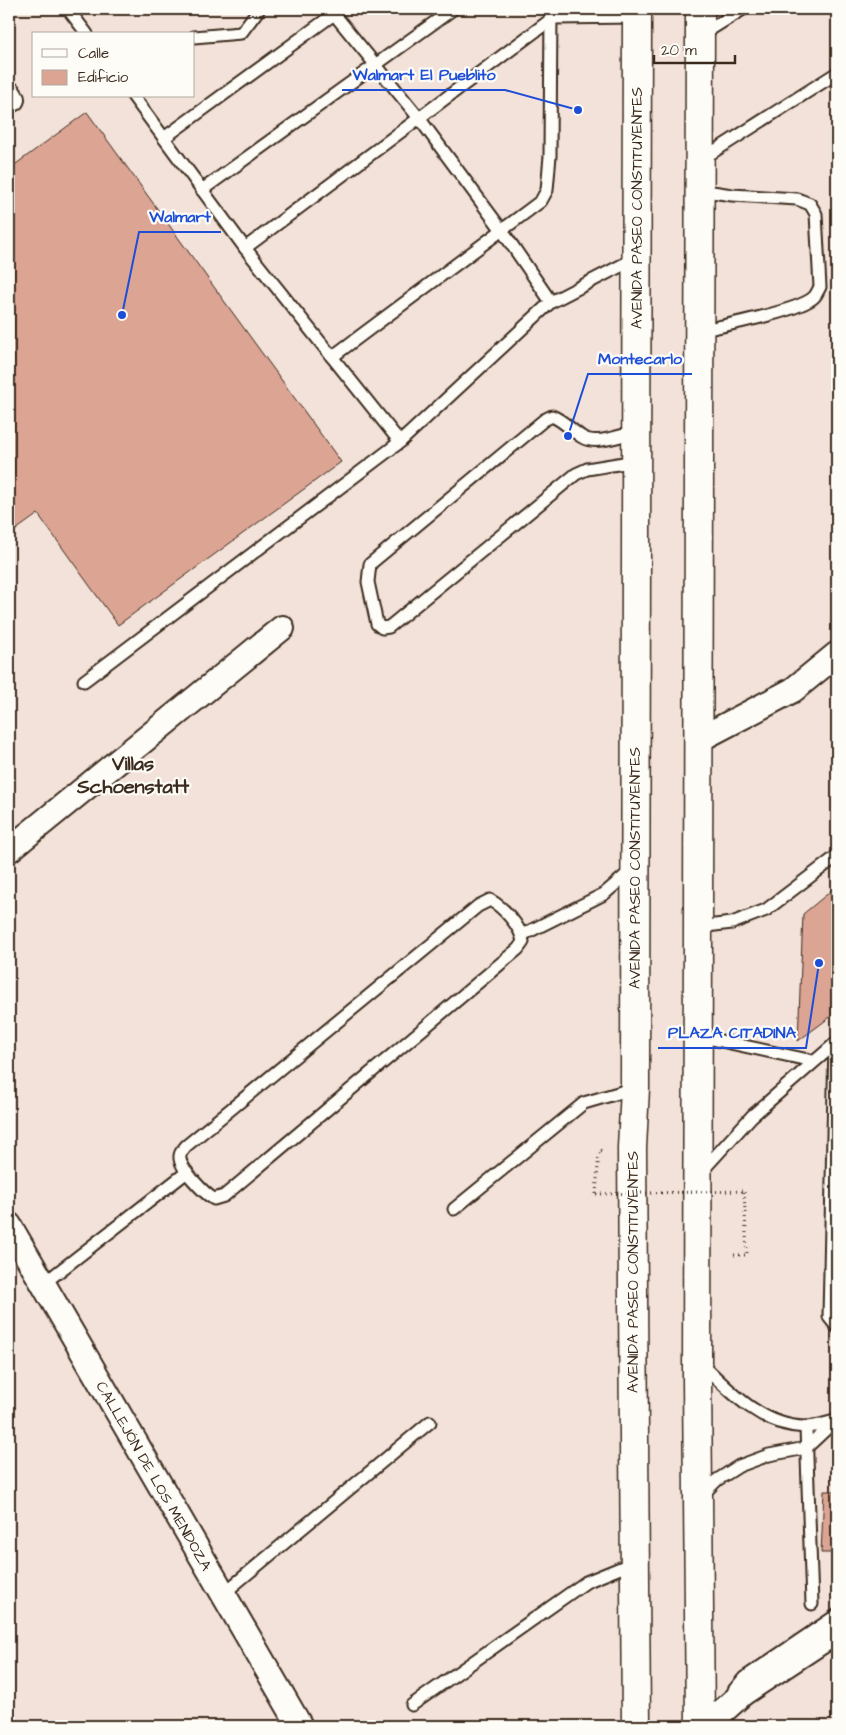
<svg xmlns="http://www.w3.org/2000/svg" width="846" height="1735" viewBox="0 0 846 1735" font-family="'Architects Daughter',sans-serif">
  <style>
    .building { fill: #dba493; stroke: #3b2a1e }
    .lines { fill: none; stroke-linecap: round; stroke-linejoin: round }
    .lane-casing { stroke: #3b2a1e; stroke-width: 15 }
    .street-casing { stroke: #3b2a1e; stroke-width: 28 }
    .highway-casing { stroke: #3b2a1e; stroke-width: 31 }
    .path { stroke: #3b2a1e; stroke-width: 3; stroke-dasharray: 1 4; stroke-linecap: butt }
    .lane { stroke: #fdfcf7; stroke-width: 11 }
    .street { stroke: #fdfcf7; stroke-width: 24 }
    .highway { stroke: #fdfcf7; stroke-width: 28 }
    .path-bridge { stroke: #3b2a1e; stroke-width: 3; stroke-dasharray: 1 4; stroke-linecap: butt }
    .labels { text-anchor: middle; stroke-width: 4.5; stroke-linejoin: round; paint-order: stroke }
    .street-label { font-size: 15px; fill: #3b2a1e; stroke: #fdfcf7 }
    .district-label { font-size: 20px; font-weight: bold; fill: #3b2a1e; stroke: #fdfcf7 }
    .leader { fill: none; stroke: #1d4ed8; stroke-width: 2 }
    .callout-dot { fill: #1d4ed8; stroke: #fdfcf7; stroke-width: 2 }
    .callout-label { font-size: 16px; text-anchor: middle; font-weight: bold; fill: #1d4ed8; stroke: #fdfcf7; stroke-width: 4.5; stroke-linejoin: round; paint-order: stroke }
  </style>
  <rect width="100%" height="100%" fill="#f3e2d9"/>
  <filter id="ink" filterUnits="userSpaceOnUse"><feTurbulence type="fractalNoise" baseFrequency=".02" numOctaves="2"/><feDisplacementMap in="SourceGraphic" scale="10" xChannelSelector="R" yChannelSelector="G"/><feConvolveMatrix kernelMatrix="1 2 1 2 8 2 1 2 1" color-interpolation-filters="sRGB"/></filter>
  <g filter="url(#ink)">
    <g class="building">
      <polygon points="87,112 341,462 118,625 38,514 9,535 9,169"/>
      <polygon points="837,886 837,1012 798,1041 803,914"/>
      <polygon points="824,1491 837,1491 837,1553 821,1553"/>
    </g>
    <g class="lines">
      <g class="lane-casing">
        <g id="lane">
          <polyline points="68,9 87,34"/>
          <polyline points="330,9 419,118 501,229 551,302 636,258"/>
          <polyline points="701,35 743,9"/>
          <polyline points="194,37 241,33 259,9"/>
          <polyline points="133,96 245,248 400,442 551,302"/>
          <polyline points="164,138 334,14"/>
          <polyline points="702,159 837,73"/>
          <polyline points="202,190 453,9"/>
          <polyline points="245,248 553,18 637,17"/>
          <path d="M 699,331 C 722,326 800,311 814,297 C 817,294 818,290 820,287 L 816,214 L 810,204 L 797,199 L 732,195 L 699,190"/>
          <polyline points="332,357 541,201 547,190 550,156 551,9"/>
          <path d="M 636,461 L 587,469 L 576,474 L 389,627 L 382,628 L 377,624 L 368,582 L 370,564 L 544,420 L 552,416 C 564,421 571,430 582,437 C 596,446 621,435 636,432"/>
          <polyline points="84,681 400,442"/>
          <path d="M 490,900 C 503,907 521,926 523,942 L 518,949 L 224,1196 L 214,1199 C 205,1194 178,1167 180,1156 C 180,1152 184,1149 186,1146 L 478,906 Z"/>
          <polyline points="698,927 732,923 766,910 837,856"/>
          <polyline points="522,935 604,894 632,870"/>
          <polyline points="698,1036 813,1061"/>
          <polyline points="835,1044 829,1317 837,1327"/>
          <polyline points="701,1172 752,1116 837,1042"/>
          <polyline points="454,1209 584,1103 635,1088"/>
          <polyline points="43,1284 187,1172"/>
          <path d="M 701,1363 C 729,1391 762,1426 805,1427 C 814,1427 826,1423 835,1421"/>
          <polyline points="806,1427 812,1604"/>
          <polyline points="701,1496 717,1480 739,1466 769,1455 806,1448 837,1419"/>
          <polyline points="223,1594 430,1422"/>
          <polyline points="734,1690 744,1678 837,1615"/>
          <polyline points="412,1705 586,1582 635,1562"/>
        </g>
      </g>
      <g class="street-casing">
        <g id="street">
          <polyline points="9,94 12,99"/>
          <polyline points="698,740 793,690 837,654"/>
          <polyline points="9,850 282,628"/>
          <polyline points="9,1225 300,1726"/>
          <polyline points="706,1726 743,1693 837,1631"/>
        </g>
      </g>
      <g class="highway-casing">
        <g id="highway">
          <polyline points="700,9 697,1379 700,1726"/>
          <polyline points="636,1726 632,1148 635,1088 637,9"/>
        </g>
      </g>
      <g class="path">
        <polyline points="596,1194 599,1151 605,1150"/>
        <polyline points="734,1255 747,1255 744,1191"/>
      </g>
      <use href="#lane" class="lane"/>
      <use href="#street" class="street"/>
      <use href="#highway" class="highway"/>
      <polyline class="path-bridge" points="596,1194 744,1191"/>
    </g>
  </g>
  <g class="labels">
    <g class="street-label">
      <text transform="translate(637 208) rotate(-90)" y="5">AVENIDA PASEO CONSTITUYENTES</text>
      <text transform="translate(635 868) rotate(-90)" y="5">AVENIDA PASEO CONSTITUYENTES</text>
      <text transform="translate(633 1272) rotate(-90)" y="5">AVENIDA PASEO CONSTITUYENTES</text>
      <text transform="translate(154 1476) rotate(60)" y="5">CALLEJÓN DE LOS MENDOZA</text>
    </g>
    <g class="district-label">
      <text x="133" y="770">Villas<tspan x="133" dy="23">Schoenstatt</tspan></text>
    </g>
  </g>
  <path class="leader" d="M578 110L505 90H342M122 315L139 232H221M568 436L588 374H692M819 963L806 1048H658"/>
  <g class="callout-dot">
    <circle cx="578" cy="110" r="5"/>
    <circle cx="122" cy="315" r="5"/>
    <circle cx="568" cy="436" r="5"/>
    <circle cx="819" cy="963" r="5"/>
  </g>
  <g class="callout-label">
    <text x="424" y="80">Walmart El Pueblito</text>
    <text x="180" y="222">Walmart</text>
    <text x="640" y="364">Montecarlo</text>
    <text x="732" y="1038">PLAZA CITADINA</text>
  </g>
  <rect width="846" height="1735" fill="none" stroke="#fdfcf7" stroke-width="30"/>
  <rect x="15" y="15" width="816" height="1705" fill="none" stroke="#3b2a1e" stroke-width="2" filter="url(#ink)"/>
  <rect x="32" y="32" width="162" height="65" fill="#fdfcf7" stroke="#afa8a0"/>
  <rect x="42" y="49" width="25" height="8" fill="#fdfcf7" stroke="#afa8a0"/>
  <text x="78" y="58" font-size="15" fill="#3b2a1e">Calle</text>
  <rect x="42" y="70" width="25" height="15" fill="#dba493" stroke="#afa8a0"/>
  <text x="78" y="82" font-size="15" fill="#3b2a1e">Edificio</text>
  <path d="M654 55v8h81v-8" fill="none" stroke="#3b2a1e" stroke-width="2.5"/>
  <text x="661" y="55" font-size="15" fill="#3b2a1e" stroke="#fdfcf7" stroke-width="4" paint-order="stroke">20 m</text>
</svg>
